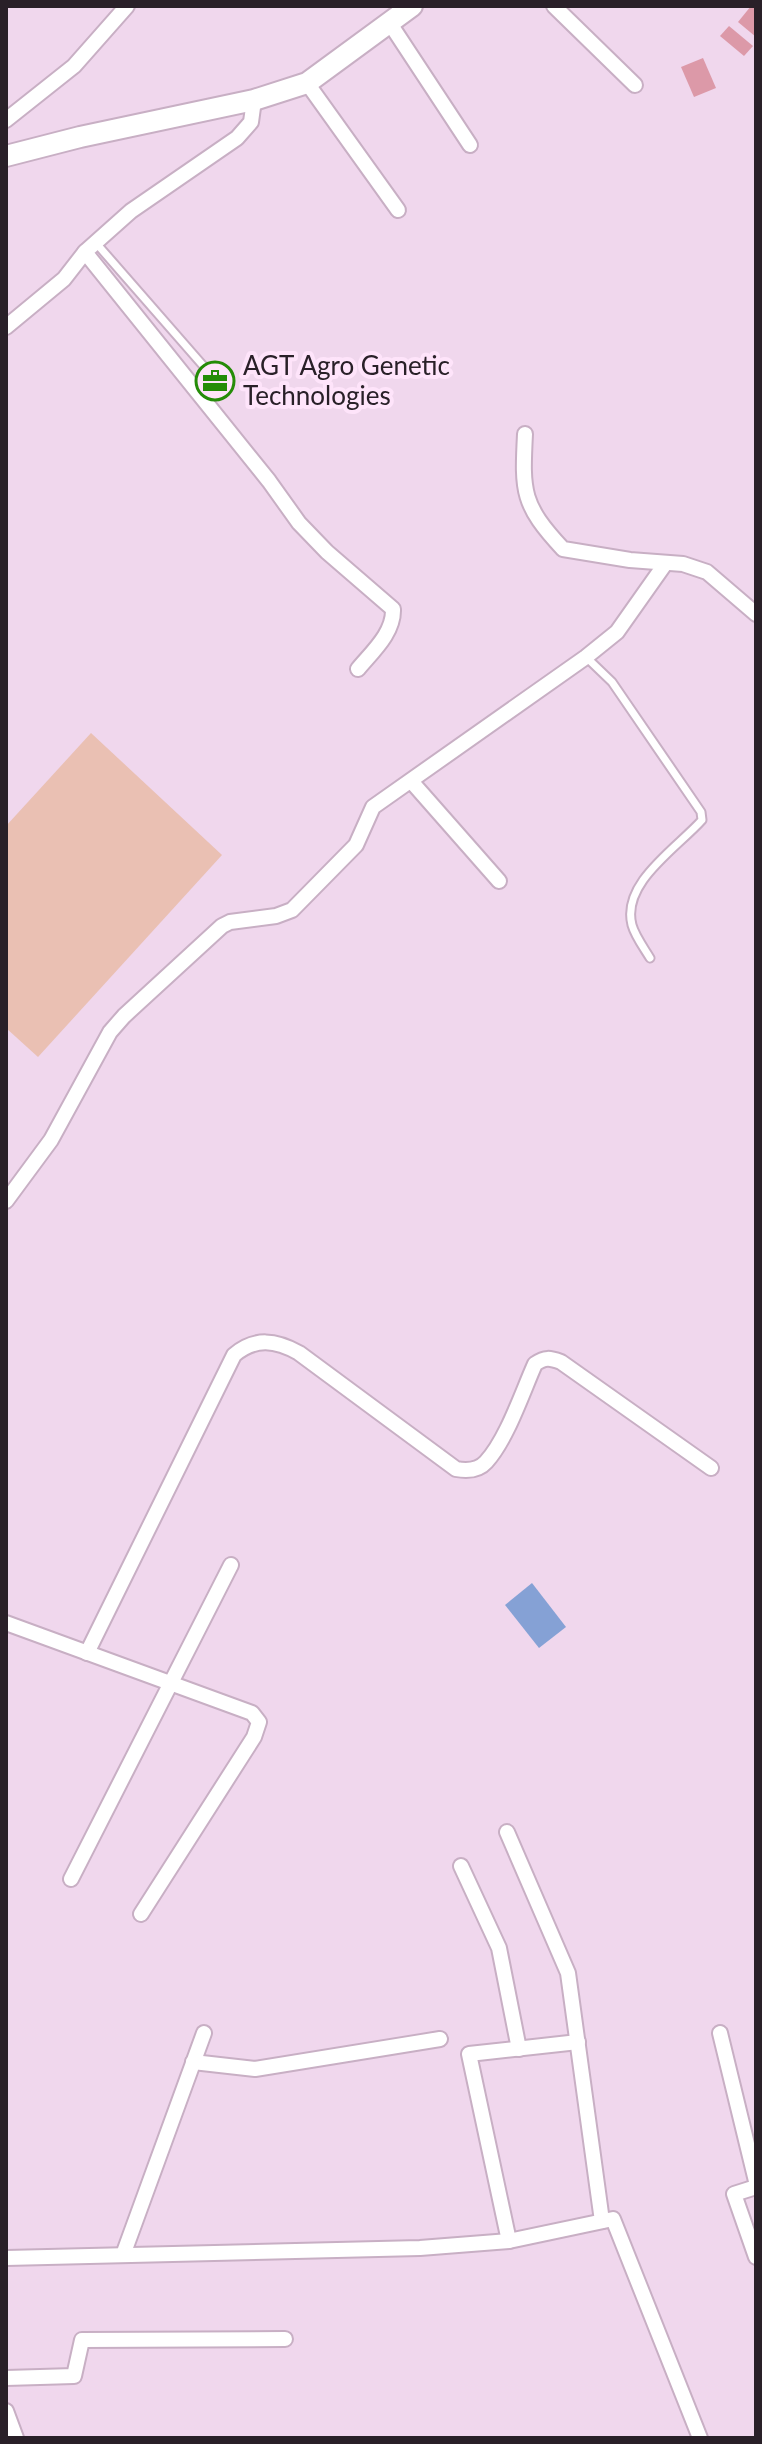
<svg xmlns="http://www.w3.org/2000/svg" width="762" height="2444" viewBox="0 0 762 2444" font-family="Lato,sans-serif">
  <style>
    .green { fill: #eac0b3 }
    .water { fill: #85a1d5 }
    .building { fill: #dc99a8 }
    .lines { fill: none; stroke-linecap: round; stroke-linejoin: round }
    .service-casing { stroke: #c8afc4; stroke-width: 11 }
    .minor-casing { stroke: #c8afc4; stroke-width: 18 }
    .secondary-casing { stroke: #c8afc4; stroke-width: 24 }
    .service { stroke: #fff; stroke-width: 7 }
    .minor { stroke: #fff; stroke-width: 14 }
    .secondary { stroke: #fff; stroke-width: 20 }
    .labels { text-anchor: middle; stroke-width: 8; stroke-linejoin: round; paint-order: stroke }
    .poi-label { font-size: 26px; fill: #292028; stroke: #fee4fa; text-anchor: start }
  </style>
  <rect width="100%" height="100%" fill="#f0d7ed"/>
  <polygon class="green" points="91,733 222,855 38,1057 6,1028 6,826"/>
  <polygon class="water" points="532,1583 566,1627 539,1648 505,1605"/>
  <g class="building">
    <polygon points="751,6 756,6 756,37 738,22"/>
    <polygon points="729,26 753,46 744,56 720,36"/>
    <polygon points="703,58 716,88 694,97 681,67"/>
  </g>
  <g class="lines">
    <g class="service-casing">
      <g id="service">
        <polyline points="96,243 213,377"/>
        <path d="M 586,657 L 612,682 L 701,812 L 702,820 C 677,848 621,883 632,925 C 635,936 644,948 650,958"/>
      </g>
    </g>
    <g class="minor-casing">
      <g id="minor">
        <polyline points="554,6 635,85"/>
        <polyline points="389,22 470,145"/>
        <polyline points="307,83 398,210"/>
        <path d="M 254,100 L 251,122 L 237,138 L 131,211 L 85,252 L 269,481 L 299,523 L 327,552 L 393,609 C 394,633 372,652 358,669"/>
        <polyline points="6,120 74,66 127,6"/>
        <polyline points="6,327 64,279 85,252"/>
        <path d="M 525,434 C 522,492 522,505 563,549 L 630,560 L 683,564 L 707,572 L 756,614"/>
        <polyline points="411,781 499,881"/>
        <polyline points="6,1201 51,1140 110,1032 124,1016 222,926 230,922 276,916 292,910 356,845 373,807 586,657 617,632 665,564"/>
        <polyline points="6,1623 252,1713 259,1722 254,1737 141,1914"/>
        <path d="M 87,1653 L 234,1355 C 255,1337 276,1340 299,1353 L 456,1469 C 467,1471 478,1471 486,1462 C 507,1439 522,1393 535,1364 C 545,1357 550,1358 561,1362 L 711,1468"/>
        <polyline points="507,1832 568,1973 602,2221"/>
        <polyline points="461,1866 499,1948 519,2049"/>
        <polyline points="71,1879 231,1565"/>
        <polyline points="720,2033 756,2181"/>
        <polyline points="193,2062 255,2069 440,2039"/>
        <polyline points="756,2187 734,2194 756,2257"/>
        <polyline points="509,2241 469,2054 578,2042"/>
        <polyline points="123,2255 204,2033"/>
        <polyline points="6,2258 420,2248 509,2241 613,2219 700,2438"/>
        <polyline points="6,2378 74,2376 82,2340 285,2339"/>
        <polyline points="6,2411 16,2438"/>
      </g>
    </g>
    <g class="secondary-casing">
      <polyline id="secondary" points="6,156 80,137 254,100 307,83 412,6"/>
    </g>
    <use href="#service" class="service"/>
    <use href="#minor" class="minor"/>
    <use href="#secondary" class="secondary"/>
  </g>
  <defs>
    <g id="office-ring" transform="scale(2)"><circle r="9.5" fill="#fee4fa" stroke="#258c08" stroke-width="1.5"/><path d="M-6-3h4V-5.5h4V-3h4V5H-6ZM-1-4.5V-3h2v-1.5ZM-6 0V1H6V0Z" fill="#258c08"/></g>
  </defs>
  <g fill-rule="evenodd">
    <use href="#office-ring" x="215" y="381"/>
  </g>
  <g class="labels">
    <g class="poi-label">
      <text x="243" y="375">AGT Agro Genetic<tspan x="243" dy="30">Technologies</tspan></text>
    </g>
  </g>
  <rect width="762" height="2444" fill="none" stroke="#292028" stroke-width="16"/>
</svg>
